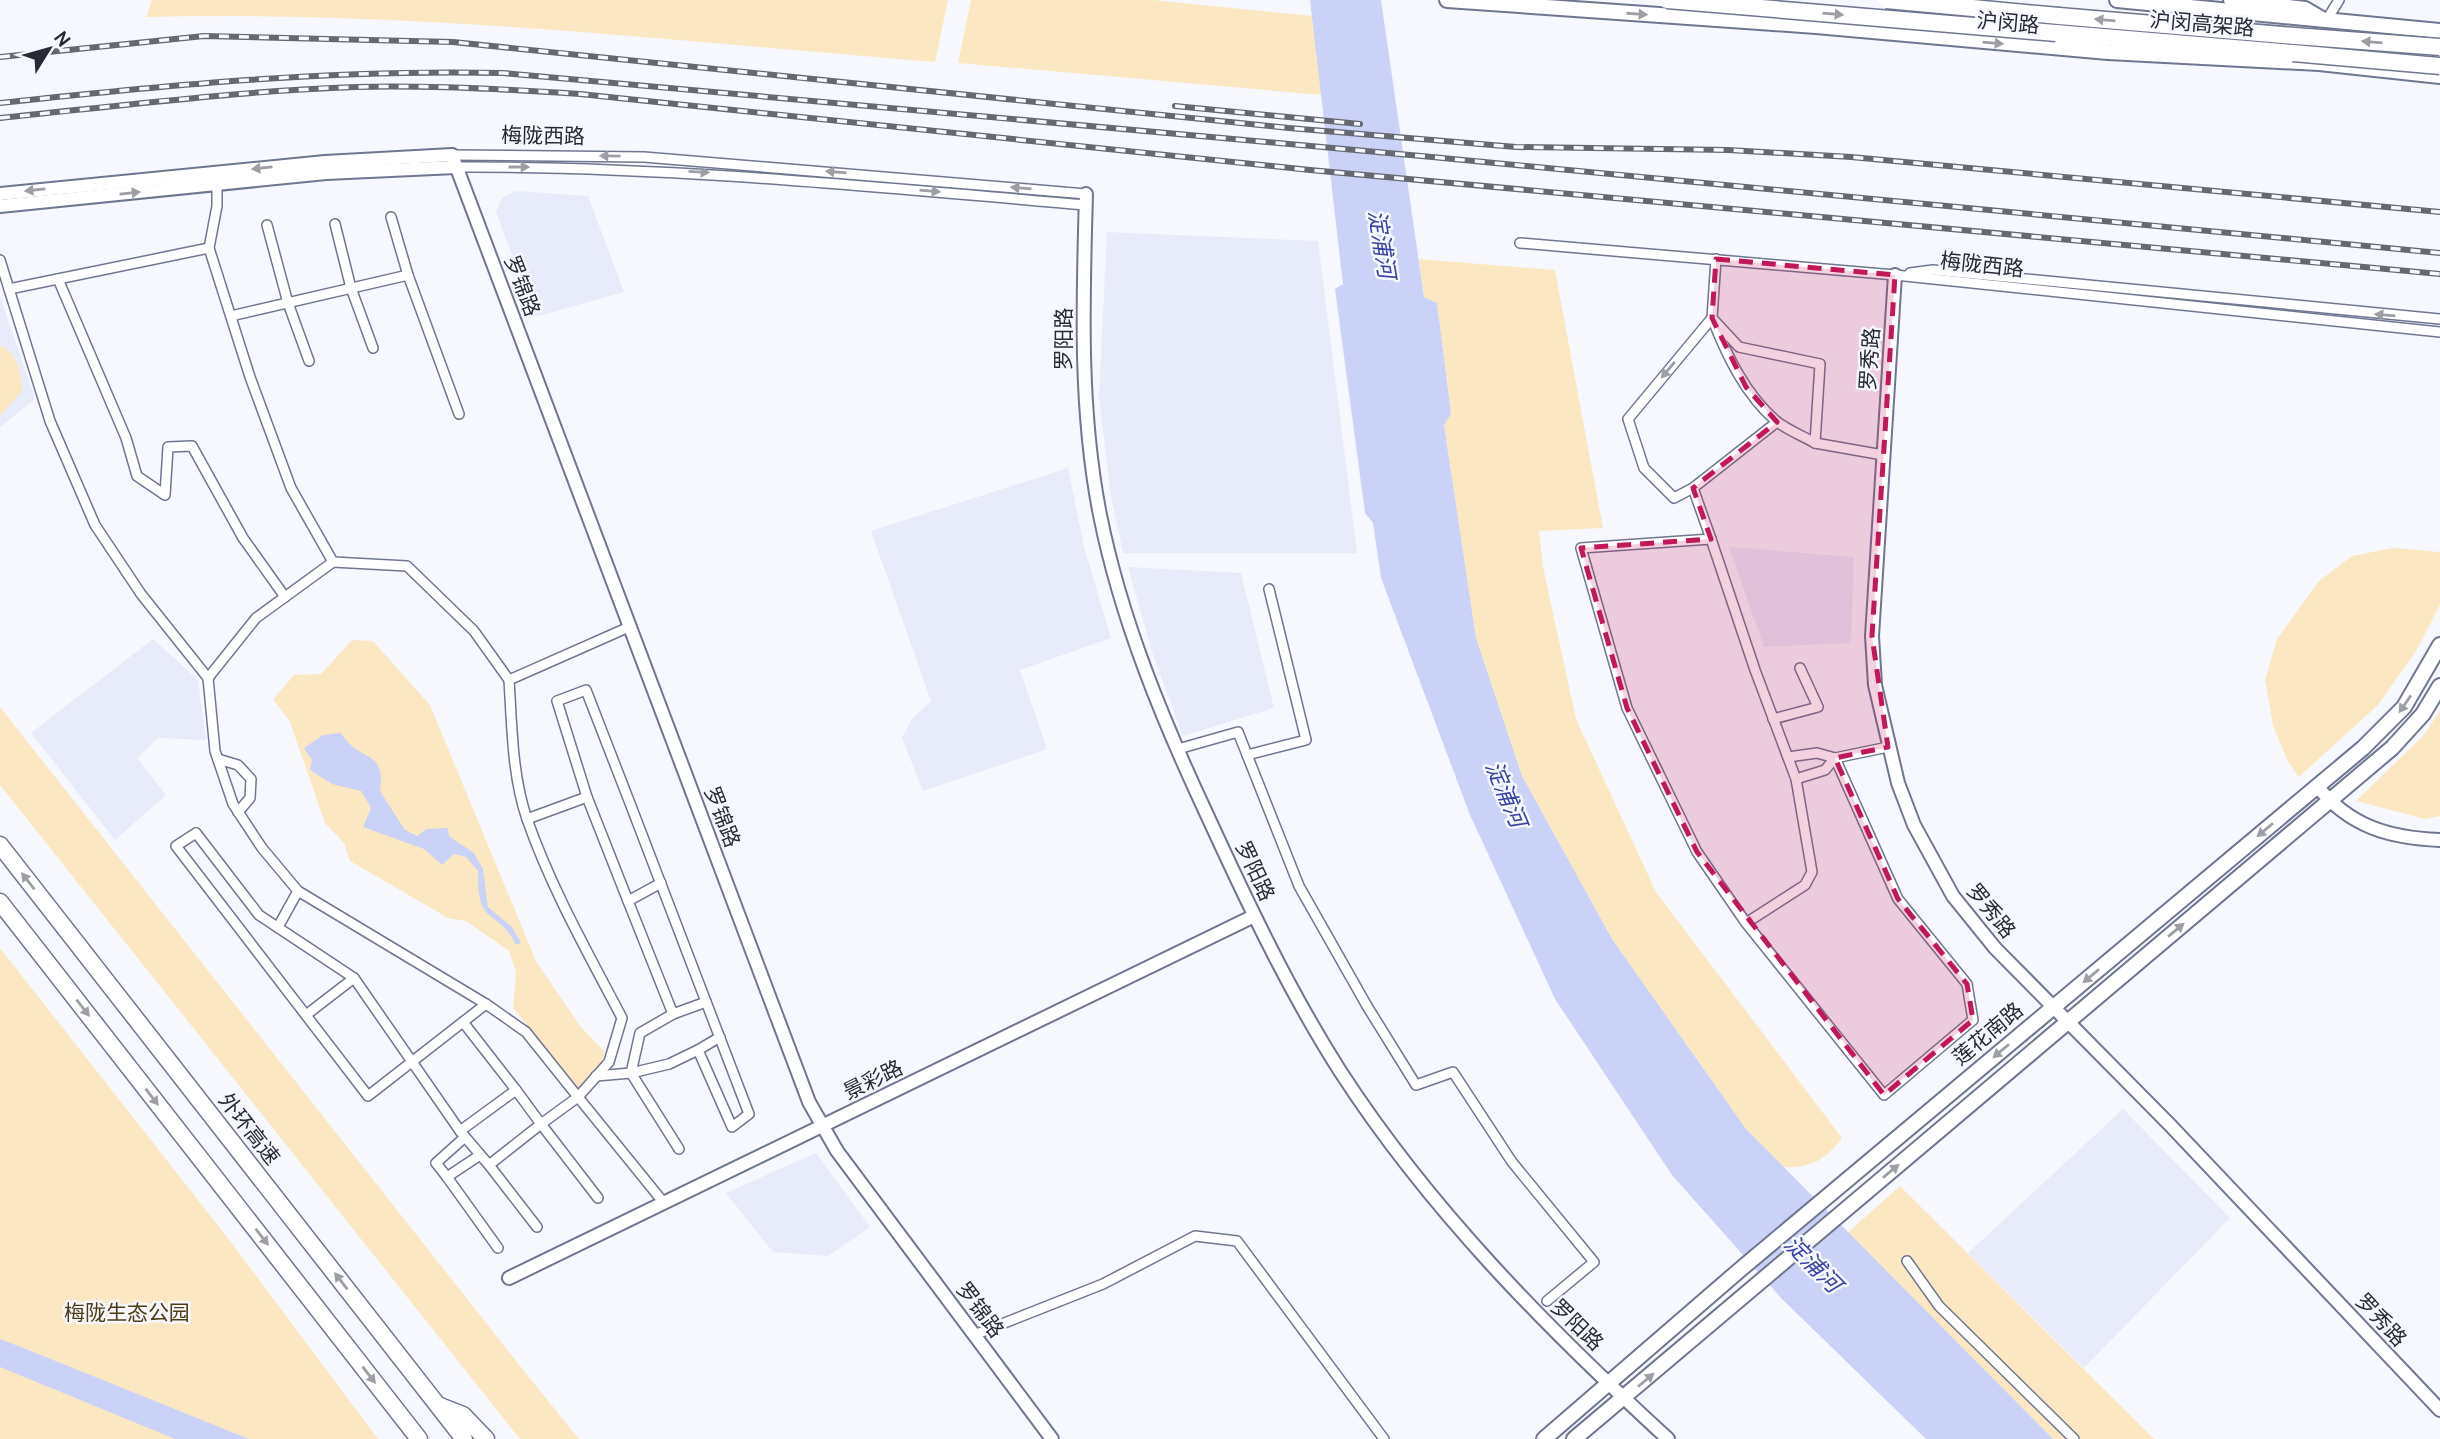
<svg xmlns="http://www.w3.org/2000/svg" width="2440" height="1439" viewBox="0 0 2440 1439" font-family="Cabin,'Noto Sans SC',sans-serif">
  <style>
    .built { fill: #e7ebfa }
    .green { fill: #fbe8c3 }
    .water { fill: #cad3f7 }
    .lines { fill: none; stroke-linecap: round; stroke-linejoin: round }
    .street-casing { stroke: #6f7690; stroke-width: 12 }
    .secondary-casing { stroke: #6f7690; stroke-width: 16 }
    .primary-casing { stroke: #6f7690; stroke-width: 18 }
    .highway-casing { stroke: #6f7690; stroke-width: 19 }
    .street { stroke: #fff; stroke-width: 9 }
    .secondary { stroke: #fff; stroke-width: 12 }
    .primary { stroke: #fff; stroke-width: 14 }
    .highway { stroke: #fff; stroke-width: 16 }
    .rail-casing { stroke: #656771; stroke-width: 6 }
    .rail { stroke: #f7f8fe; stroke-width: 3.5; stroke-dasharray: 10; stroke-linecap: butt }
    .highway-bridge-casing { stroke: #6f7690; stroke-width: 19; stroke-linecap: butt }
    .highway-bridge { stroke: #fff; stroke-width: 16 }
    .oneway { fill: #9e9fa4 }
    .marked { fill: #c2185b; fill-opacity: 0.2; stroke: #c2185b; stroke-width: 5; stroke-dasharray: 14 9; stroke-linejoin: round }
    .labels { text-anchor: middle; stroke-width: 5; stroke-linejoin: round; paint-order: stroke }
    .street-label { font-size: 21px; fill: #272a35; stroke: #f7f8fe }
    .park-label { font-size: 21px; fill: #4e3c13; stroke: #f7f8fe }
    .water-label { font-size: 23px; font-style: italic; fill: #3944a6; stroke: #f7f8fe }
  </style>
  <rect width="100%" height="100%" fill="#f7f8fe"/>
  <g class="built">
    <polygon points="516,191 588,196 624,292 535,317 496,212 502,198"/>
    <polygon points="1107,232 1318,241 1357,553 1123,553 1111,497 1099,397"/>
    <polygon points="0,296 35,399 0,427"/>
    <polygon points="1068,468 1084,547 1111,638 1020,670 1047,749 923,791 902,738 912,719 931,701 871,531"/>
    <polygon points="1729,547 1854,557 1851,643 1764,647"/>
    <polygon points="1128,567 1241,573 1274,708 1183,736 1152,652"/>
    <polygon points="153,639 198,680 206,740 158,738 137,758 166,795 115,840 31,733"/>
    <polygon points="2123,1109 2230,1218 2084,1368 1968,1253"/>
    <polygon points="816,1153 870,1227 828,1256 773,1252 726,1193"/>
  </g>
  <g class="green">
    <path d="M 152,0 L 948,0 L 935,62 C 673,41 410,10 146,17 Z"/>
    <polygon points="971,0 1153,0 1313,16 1322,95 958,63"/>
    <path d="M 1419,259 L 1555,270 L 1603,528 L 1539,531 L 1543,567 L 1576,719 L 1656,892 L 1842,1138 C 1826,1160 1809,1169 1783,1167 L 1746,1129 L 1612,939 L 1522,776 L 1476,638 L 1444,425 L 1451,413 L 1437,304 L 1424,297 Z"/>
    <path d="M 0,345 C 19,355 21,372 22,391 L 0,416 Z"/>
    <polygon points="2393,548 2440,552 2440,605 2415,653 2378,705 2299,777 2288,762 2273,726 2265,680 2277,639 2319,581 2352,556"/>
    <polygon points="352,640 373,641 430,705 536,961 580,1026 605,1052 601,1063 579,1089 513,1008 516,972 509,951 466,921 448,918 350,861 344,843 325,823 290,722 273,699 294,675 321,674"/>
    <polygon points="0,707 528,1376 579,1439 520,1439 0,785"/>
    <polygon points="2440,710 2440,816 2425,819 2356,801 2424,735"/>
    <polygon points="0,948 231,1242 378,1439 0,1439"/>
    <polygon points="1900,1186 2154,1439 2053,1439 1847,1233"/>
  </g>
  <g class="water">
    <polygon points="1310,0 1381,0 1424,297 1437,303 1451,414 1444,425 1476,638 1522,776 1612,939 1746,1129 2053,1439 1926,1439 1782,1299 1672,1175 1555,999 1470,815 1381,578 1373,523 1365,513 1335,289 1343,284"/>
    <path d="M 341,733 C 359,763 386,748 380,791 L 405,830 L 417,836 L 427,829 L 448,828 L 449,836 L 474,853 L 483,869 L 488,907 L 512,927 L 521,943 L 516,945 C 496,905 477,930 478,871 L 466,857 L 454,854 L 442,865 L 424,849 L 363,827 L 371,808 L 361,791 L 332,784 L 310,770 L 312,760 L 304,748 L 323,735 Z"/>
    <polygon points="0,1339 21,1347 249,1439 175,1439 0,1367"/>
  </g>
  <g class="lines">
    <g class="street-casing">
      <g id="street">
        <polyline points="2326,21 2339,0"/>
        <polyline points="452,155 644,157 1086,194"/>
        <path d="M 456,167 C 667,166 876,187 1086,205"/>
        <polyline points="217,184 217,206 209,248 250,377 291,488 333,562"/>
        <polyline points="391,217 408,275"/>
        <polyline points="335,224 351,288 373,348"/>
        <polyline points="267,225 288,303 309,361"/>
        <polyline points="1520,243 1895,275 2440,332"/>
        <polyline points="1716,259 1712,318 1739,347 1820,364 1815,443 1883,455"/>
        <polyline points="0,260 50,421 95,525 141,594 208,678 215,751 233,804 262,848 298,891 486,1004 526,1032 578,1097 541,1124 516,1090 460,1131 489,1165 541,1124 598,1198"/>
        <polyline points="1910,273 1933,270 2440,319"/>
        <polyline points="58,279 126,438 137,476 165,495 168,447 192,446 243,538 285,597"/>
        <polyline points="9,289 209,248"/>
        <polyline points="231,316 408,275 459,414"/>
        <path d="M 1693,488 L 1674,498 L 1644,468 L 1628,419 L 1712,318 C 1727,356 1745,394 1776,421 C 1787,430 1803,436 1815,443"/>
        <polyline points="1711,539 1693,488 1777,422"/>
        <path d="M 629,627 L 509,680 C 512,725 512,776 527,819 C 551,888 588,953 622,1018 L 609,1062 L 578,1097 L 664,1203"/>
        <polyline points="208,678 256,618 333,562 407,566 474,631 509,680"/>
        <polyline points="1773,719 1818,707 1800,668"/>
        <polyline points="1178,749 1238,732 1299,886 1367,1006 1416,1085 1453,1072 1512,1162 1594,1262 1547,1301"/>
        <polyline points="1247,755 1306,740 1269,589"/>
        <polyline points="1788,757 1817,753 1835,758 1825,770 1796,779"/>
        <polyline points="218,759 238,765 251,779 250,798 238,812"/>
        <polyline points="587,797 628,901 661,883"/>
        <path d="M 527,819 L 587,797 L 557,701 L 586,690 C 641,831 695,972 749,1114 L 732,1127 L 698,1050 L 720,1037"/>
        <polyline points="628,901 673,1014 706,1002"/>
        <polyline points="1746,923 1697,852 1627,708 1581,548 1711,539 1755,670 1796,779 1812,872 1805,885 1746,923 1884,1095 1973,1020 1967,984 1898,899 1835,758 1888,747"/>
        <polyline points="278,927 298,891"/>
        <polyline points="673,1014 640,1033 631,1073 669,1064 698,1050"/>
        <polyline points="306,1015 354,978"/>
        <polyline points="463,1022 516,1090"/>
        <polyline points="596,1076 631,1073 679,1149"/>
        <path d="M 460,1131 L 354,978 L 259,915 L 196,833 L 176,846 L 368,1096 C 408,1065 447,1034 486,1004"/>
        <polyline points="465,1137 436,1163 447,1177 480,1155"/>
        <polyline points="489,1165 537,1227"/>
        <polyline points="447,1177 498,1248"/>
        <polyline points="1907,1261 1939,1306 2074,1439"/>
        <polyline points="974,1335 1103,1284 1195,1236 1237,1241 1384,1439"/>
      </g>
    </g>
    <g class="secondary-casing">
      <g id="secondary">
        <polyline points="0,194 325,162 452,155 809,1102 837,1151 1052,1439"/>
        <path d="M 1086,194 C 1083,301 1079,409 1100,515 C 1121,620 1163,721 1208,817 C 1248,904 1289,991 1340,1071 C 1430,1210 1547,1328 1668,1439"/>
        <polyline points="0,206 326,173 456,167"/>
        <polyline points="1895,275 1872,636 1875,685 1898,783 1914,825 1953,896 1995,948 2170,1125 2440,1410"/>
        <path d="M 2317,786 C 2350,827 2390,838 2440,840"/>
        <polyline points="509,1278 1254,916"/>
      </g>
    </g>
    <g class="primary-casing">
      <g id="primary">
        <polyline points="1447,0 1816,26 2108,52 2319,63 2440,76"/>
        <polyline points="2117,0 2440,31"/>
        <polyline points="2231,0 2305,9 2322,19"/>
        <polyline points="1544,1439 1742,1268 2363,748 2404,707 2440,645"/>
        <polyline points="1574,1439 2392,748 2423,714 2440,686"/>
      </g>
    </g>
    <g class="highway-casing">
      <g id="highway">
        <polyline points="2059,16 2295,36"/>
        <polyline points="2056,33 2293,53"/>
        <polyline points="0,845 464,1439"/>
        <polyline points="0,902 419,1439"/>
        <polyline points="440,1406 463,1415 486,1439"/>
      </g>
    </g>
    <use href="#street" class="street"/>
    <use href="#secondary" class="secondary"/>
    <use href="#primary" class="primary"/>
    <use href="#highway" class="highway"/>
    <g class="rail-casing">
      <g id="rail">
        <polyline points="0,57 204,36 453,42 1289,128 1516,147 1728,150 1851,157 2440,212"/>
        <path d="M 0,103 C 168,85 334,69 503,73 L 1432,157 L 2440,253"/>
        <polyline points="1175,106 1360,124"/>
        <path d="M 0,118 C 119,106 237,91 356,87 C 431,85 505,89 580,94 L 1310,170 L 2440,274"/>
      </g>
    </g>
    <use href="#rail" class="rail"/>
    <g class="highway-bridge-casing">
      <g id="highway-bridge">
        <polyline points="1667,0 2056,33"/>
        <polyline points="1886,0 2059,16"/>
        <polyline points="2295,36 2440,47"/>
        <polyline points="2293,53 2440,66"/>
      </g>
    </g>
    <use href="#highway-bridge" class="highway-bridge"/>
  </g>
  <defs><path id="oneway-solid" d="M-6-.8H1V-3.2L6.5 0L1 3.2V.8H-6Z" transform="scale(1.75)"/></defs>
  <g class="oneway">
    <use href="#oneway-solid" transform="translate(1637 14) rotate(4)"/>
    <use href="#oneway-solid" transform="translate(1833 14) rotate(5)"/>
    <use href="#oneway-solid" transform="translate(2105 20) rotate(-175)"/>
    <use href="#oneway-solid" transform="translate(2372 42) rotate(-175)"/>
    <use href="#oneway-solid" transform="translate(1993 43) rotate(5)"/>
    <use href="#oneway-solid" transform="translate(610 156) rotate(-179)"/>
    <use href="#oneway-solid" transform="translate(519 167)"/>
    <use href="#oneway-solid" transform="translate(262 168) rotate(174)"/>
    <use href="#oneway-solid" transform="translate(699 172) rotate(3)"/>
    <use href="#oneway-solid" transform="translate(836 172) rotate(-175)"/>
    <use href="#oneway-solid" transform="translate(1021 188) rotate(-175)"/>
    <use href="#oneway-solid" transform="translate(35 190) rotate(174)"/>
    <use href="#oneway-solid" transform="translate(930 191) rotate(5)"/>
    <use href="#oneway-solid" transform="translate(130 193) rotate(-6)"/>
    <use href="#oneway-solid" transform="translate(2385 315) rotate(-175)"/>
    <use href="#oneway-solid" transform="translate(1668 370) rotate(130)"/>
    <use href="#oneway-solid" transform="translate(2405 704) rotate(125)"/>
    <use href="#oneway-solid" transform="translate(2265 830) rotate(140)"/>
    <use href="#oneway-solid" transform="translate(28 881) rotate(-128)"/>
    <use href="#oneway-solid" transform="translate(2176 930) rotate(-40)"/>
    <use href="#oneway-solid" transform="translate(2091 976) rotate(140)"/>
    <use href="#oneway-solid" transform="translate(83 1008) rotate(52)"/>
    <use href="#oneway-solid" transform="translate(2001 1051) rotate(140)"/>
    <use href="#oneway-solid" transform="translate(152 1097) rotate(52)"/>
    <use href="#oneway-solid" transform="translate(1891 1171) rotate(-40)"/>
    <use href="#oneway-solid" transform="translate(262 1237) rotate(52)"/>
    <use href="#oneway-solid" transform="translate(341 1281) rotate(-128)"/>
    <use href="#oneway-solid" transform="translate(369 1375) rotate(52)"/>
    <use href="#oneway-solid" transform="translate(1646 1380) rotate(-40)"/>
  </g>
  <path class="marked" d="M 1716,259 L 1895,275 L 1872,636 L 1888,747 L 1835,758 L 1898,899 L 1967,984 L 1973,1020 L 1884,1095 L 1697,852 L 1627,708 L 1581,548 L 1711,539 L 1693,488 L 1777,422 L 1746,387 L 1712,318 Z"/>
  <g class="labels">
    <g class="street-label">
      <text transform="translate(2008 23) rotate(5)" y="7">沪闵路</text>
      <text transform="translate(2202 24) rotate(5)" y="7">沪闵高架路</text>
      <text transform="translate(543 136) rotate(1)" y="7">梅陇西路</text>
      <text transform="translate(1982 265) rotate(6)" y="7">梅陇西路</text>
      <text transform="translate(522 286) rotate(69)" y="7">罗锦路</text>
      <text transform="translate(1064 339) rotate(-90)" y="7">罗阳路</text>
      <text transform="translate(1870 359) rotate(-86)" y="7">罗秀路</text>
      <text transform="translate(722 817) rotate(69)" y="7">罗锦路</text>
      <text transform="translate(1255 871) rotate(65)" y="7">罗阳路</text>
      <text transform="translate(1991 911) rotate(51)" y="7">罗秀路</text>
      <text transform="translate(1988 1034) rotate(-40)" y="7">莲花南路</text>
      <text transform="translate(873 1080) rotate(-26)" y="7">景彩路</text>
      <text transform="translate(249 1129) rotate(52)" y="7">外环高速</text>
      <text transform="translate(980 1310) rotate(53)" y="7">罗锦路</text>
      <text transform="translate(2381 1320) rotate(47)" y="7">罗秀路</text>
      <text transform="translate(1577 1325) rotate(44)" y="7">罗阳路</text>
    </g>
    <g class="park-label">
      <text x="127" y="1320">梅陇生态公园</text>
    </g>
    <g class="water-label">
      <text transform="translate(1382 244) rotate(81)" y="8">淀浦河</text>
      <text transform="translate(1506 794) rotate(67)" y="8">淀浦河</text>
      <text transform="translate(1813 1264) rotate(45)" y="8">淀浦河</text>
    </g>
  </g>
  <g transform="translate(49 49) rotate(53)" stroke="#f7f8fe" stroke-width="5" paint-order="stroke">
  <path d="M0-5L12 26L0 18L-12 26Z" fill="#272a35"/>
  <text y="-10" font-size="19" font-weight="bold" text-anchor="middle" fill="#272a35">N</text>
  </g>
</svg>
